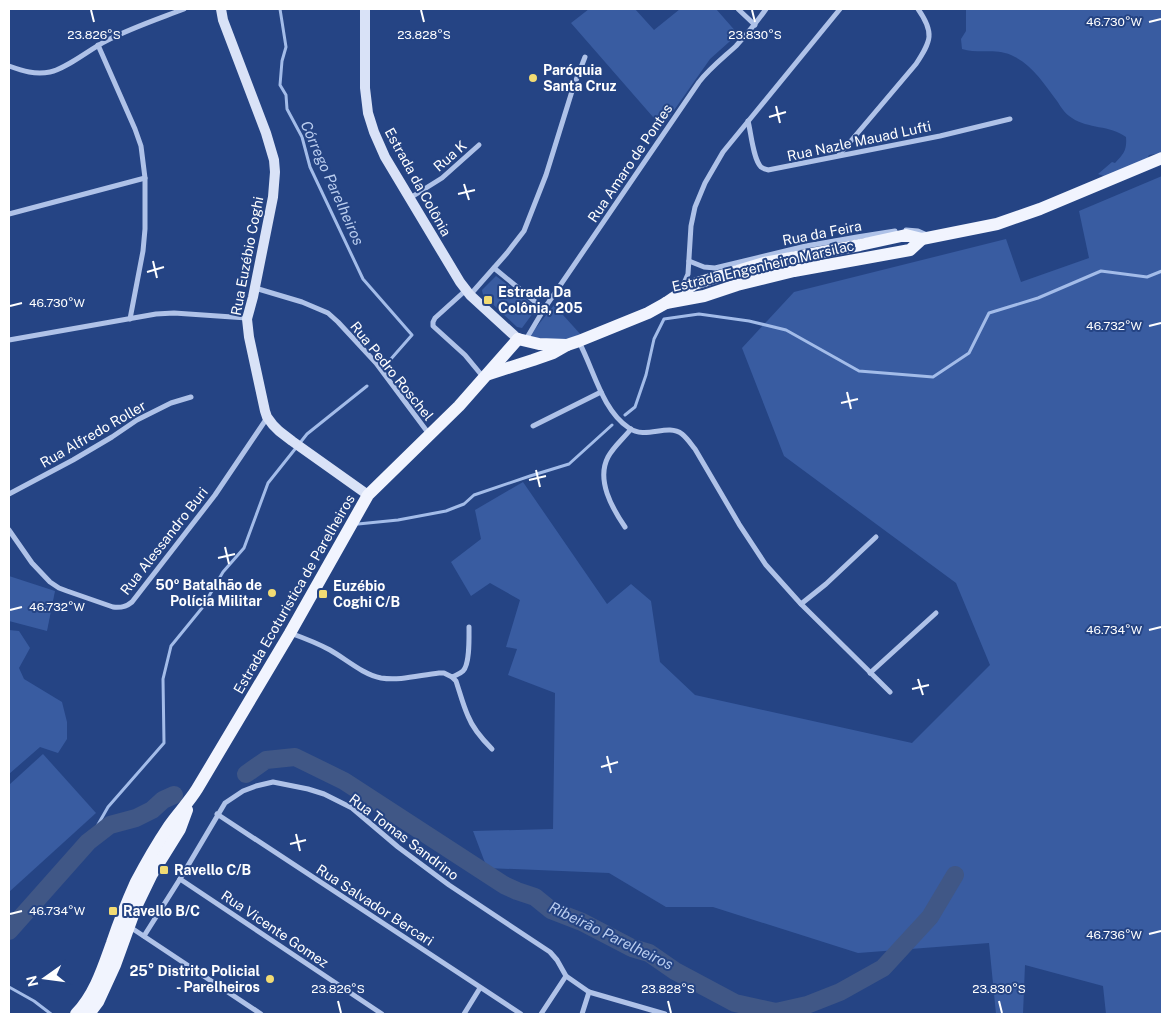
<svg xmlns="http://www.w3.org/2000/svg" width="1171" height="1023" viewBox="0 0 1171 1023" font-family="'Public Sans',sans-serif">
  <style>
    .green { fill: #395ca1 }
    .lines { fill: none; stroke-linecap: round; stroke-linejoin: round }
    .stream { stroke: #a3bce9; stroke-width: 3 }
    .river { stroke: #405786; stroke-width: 18 }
    .street { stroke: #afc2e8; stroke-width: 5 }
    .secondary { stroke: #d9e2f7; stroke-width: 10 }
    .primary { stroke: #f1f4fe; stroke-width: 12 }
    .ticks { fill: none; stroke: #fff; stroke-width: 2 }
    .poi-dot { fill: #f2db73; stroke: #254484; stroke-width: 2 }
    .labels { text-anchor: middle; stroke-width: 4; stroke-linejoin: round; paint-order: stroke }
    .poi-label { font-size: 14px; font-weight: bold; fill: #fff; stroke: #254484; text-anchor: start }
    .street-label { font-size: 14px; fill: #fff; stroke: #254484 }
    .water-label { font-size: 15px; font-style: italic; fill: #bacdef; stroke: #254484 }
    .ticks-label { font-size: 12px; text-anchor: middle; fill: #fff; stroke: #254484; stroke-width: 4; stroke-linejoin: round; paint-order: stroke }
  </style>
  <rect width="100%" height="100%" fill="#254484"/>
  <g class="green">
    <polygon points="589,9 635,9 654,30 680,9 716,9 738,34 710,59 663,126 653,117 571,23"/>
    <path d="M 966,9 L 1162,9 L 1162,153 L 1149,155 L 1144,166 L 1107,177 L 1098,174 L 1112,162 L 1115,163 C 1124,154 1127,150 1126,137 C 1110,125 1088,129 1072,118 C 1065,114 1061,107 1057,101 C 1044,84 1032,64 1011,55 C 995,48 978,54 962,49 L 961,39 L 966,31 Z"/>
    <polygon points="1162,176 1162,1014 1106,1014 1103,986 1025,965 1023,1014 996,1014 989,943 858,953 713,907 666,907 609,873 487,868 473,831 553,829 555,693 508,675 517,649 506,647 520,600 490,583 471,596 451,562 481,539 475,510 523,482 607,604 631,584 651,601 660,662 695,695 912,743 990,665 956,583 784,456 742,348 794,292 1006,239 1021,282 1089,258 1079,211"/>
    <polygon points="496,276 536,307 536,309 522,328 517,327 483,295 482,290"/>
    <polygon points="554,305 582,336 559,340 532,338 531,334"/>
    <polygon points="9,576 55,591 47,631 9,621"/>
    <polygon points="9,630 19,631 30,648 19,668 24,679 62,702 67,722 67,739 58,753 40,747 9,774"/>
    <polygon points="43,754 96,813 9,892 9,785"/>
  </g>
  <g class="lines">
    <g class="stream">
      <polyline points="280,9 286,47 282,61 280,85 286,95 287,109 302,137 310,167 363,279 412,335 383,368"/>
      <polyline points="625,415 635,407 646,375 654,339 664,319 699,314 749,321 786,330 859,371 933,377 969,353 989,313 1038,298 1101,271 1147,277 1162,271"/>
      <polyline points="358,524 398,520 446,511 464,504 474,495 530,476 569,464 612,425"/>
      <polyline points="88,842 108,807 164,743 163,679 171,646 202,608 223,572 244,548 268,483 307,434 367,386"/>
      <polyline points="9,987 34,1001 51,1014"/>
    </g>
    <g class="river">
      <polyline points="246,774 266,760 295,757 344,781 504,885 517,891 535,897 551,910 582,922 632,948 649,953 675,971 735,1003 776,1012 807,1005 840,992 883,968 930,917 955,875"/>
      <polyline points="9,931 88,842 110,825 136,818 152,810 163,800 174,795"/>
    </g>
    <g class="street">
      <polyline points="738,9 755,25"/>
      <polyline points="98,45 135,129 141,146 145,178 145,229 143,251 130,319"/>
      <path d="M 9,66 C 23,71 35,75 50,72 C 66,69 90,49 106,41 C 131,28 158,19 184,9"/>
      <path d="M 748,121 C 751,132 753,159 761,167 C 764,169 765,169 768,170 L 940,136 L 1010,119"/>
      <path d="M 839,155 L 916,64 C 931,41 935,33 918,9"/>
      <polyline points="410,198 442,178 479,145"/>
      <polyline points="9,214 145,178"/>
      <polyline points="906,230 918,231 927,235"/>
      <polyline points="689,261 704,267 715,268 806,246 857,237 895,231"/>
      <polyline points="494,268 544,309"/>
      <polyline points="255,288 302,302 328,313 338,322 376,363 429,434"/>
      <polyline points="679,289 685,281 688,274 691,226 695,207 705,183 723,152 840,9"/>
      <polyline points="466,290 435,318 433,322 433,326 465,355 484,378"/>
      <polyline points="470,295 507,253 524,231 546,175 573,88 585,57"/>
      <polyline points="9,340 156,314 174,313 247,318"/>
      <path d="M 525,341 L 544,309 L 699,82 C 710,68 723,58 736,46 C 747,34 757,22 766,9"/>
      <path d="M 579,342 C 594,370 602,410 629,428 C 646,440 667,423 682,434 C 687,438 691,444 695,449 L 739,524 L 766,565 L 801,604 L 890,692"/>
      <polyline points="533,426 601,392"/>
      <polyline points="9,494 73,460 112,437 137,420 171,403 191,397"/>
      <path d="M 625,527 C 612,508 596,480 608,457 C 614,446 623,439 631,429"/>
      <path d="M 9,530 L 32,563 L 50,582 L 59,588 L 67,591 L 113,607 C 121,608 126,607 132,602 L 215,495 L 267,418"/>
      <polyline points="801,604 826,584 876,537"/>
      <path d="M 290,633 C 304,638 317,643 330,650 C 346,659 362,674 381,678 C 400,681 420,675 439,673 L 444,673 L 452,677 C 456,675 460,674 463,671 C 470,664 469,637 469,627"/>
      <polyline points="870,673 936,613"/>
      <path d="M 452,677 L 456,681 C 460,693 463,705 468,716 C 473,729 482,739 492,749"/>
      <polyline points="217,814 521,1014"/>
      <polyline points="180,879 382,1014"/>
      <polyline points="130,927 261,1014"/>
      <polyline points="144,936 180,879 225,803 243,791 256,786 273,782 308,789 324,794 352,808 398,847 449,885 550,952 557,960 566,976 589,992 665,1014"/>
      <polyline points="464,1014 480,988"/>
      <polyline points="541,1014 566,976"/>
      <polyline points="582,1014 589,992"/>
    </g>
    <g class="secondary">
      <polyline points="221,9 223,20 266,133 274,160 275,172 273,197 253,297 247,319 249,337 265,411 267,417 273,425 279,431 292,441 368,495"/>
      <polyline points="365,9 365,88 368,113 374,132 385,157 460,282 470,295 518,339"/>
    </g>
    <g class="primary">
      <polyline points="666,303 704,296 737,285 794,271 910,250 922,239 997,224 1040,209 1162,158"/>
      <polyline points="518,339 539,344 567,345"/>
      <polyline points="489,374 533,360 553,353 567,345 579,341 648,313 666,303 694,284 764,263 860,245 906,235 922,239"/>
      <path d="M 76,1014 C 95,994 103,968 112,943 C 119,922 127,902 136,882 C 146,863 157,844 169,826 C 178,813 189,802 197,789 L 290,633 L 368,495 L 459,406 L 518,339"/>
      <polyline points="89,1014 98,1002 115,965 136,907 152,874 180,829 187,810"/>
    </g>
  </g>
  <path class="ticks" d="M 91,10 L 94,22M 421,10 L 424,22M 752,10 L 755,22M 1149,22 L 1161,19M 776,106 L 780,123M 769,117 L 786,112M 464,184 L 469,200M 458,194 L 475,190M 153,261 L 157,278M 147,272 L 164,267M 10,306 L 22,303M 1149,326 L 1161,323M 847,392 L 851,409M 841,403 L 858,399M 536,470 L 540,487M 529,480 L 546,476M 225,547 L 229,564M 218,558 L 235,554M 10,610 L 22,607M 1149,630 L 1161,627M 918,679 L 923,695M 912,689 L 929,685M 607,756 L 611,773M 601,767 L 618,762M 296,834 L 300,851M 290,844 L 306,840M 10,914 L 22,911M 1149,934 L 1161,931M 338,1001 L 341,1013M 668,1001 L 671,1013M 999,1001 L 1002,1013"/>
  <g class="poi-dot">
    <circle cx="533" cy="78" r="5"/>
    <rect x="483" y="295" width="10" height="10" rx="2.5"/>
    <circle cx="272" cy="593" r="5"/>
    <rect x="318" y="589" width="10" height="10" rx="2.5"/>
    <rect x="159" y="865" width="10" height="10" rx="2.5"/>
    <rect x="108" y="906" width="10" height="10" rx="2.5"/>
    <circle cx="270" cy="979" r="5"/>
  </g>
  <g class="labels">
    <g class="poi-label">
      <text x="543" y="75">Paróquia<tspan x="543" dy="16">Santa Cruz</tspan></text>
      <text x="498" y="297">Estrada Da<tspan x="498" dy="16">Colônia, 205</tspan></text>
      <text x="262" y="590" text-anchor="end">50º Batalhão de<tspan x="262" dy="16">Polícia Militar</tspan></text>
      <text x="333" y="591">Euzébio<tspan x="333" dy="16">Coghi C/B</tspan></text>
      <text x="174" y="875">Ravello C/B</text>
      <text x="123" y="916">Ravello B/C</text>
      <text x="260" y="976" text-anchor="end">25° Distrito Policial<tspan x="260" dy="16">- Parelheiros</tspan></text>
    </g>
    <g class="street-label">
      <text transform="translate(859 141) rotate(-12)" y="5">Rua Nazle Mauad Lufti</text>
      <text transform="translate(450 156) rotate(-41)" y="5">Rua K</text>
      <text transform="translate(630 163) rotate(-56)" y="5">Rua Amaro de Pontes</text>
      <text transform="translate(418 182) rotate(61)" y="5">Estrada da Colônia</text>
      <text transform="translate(822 233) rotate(-11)" y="5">Rua da Feira</text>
      <text transform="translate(247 256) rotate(-79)" y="5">Rua Euzébio Coghi</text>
      <text transform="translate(763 266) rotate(-13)" y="5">Estrada Engenheiro Marsilac</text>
      <text transform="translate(392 371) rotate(51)" y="5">Rua Pedro Roschel</text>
      <text transform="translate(93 434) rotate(-30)" y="5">Rua Alfredo Roller</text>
      <text transform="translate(164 541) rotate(-52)" y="5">Rua Alessandro Buri</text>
      <text transform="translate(294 594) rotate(-60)" y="5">Estrada Ecoturistica de Parelheiros</text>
      <text transform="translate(404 837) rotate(37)" y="5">Rua Tomas Sandrino</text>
      <text transform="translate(375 905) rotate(33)" y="5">Rua Salvador Bercari</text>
      <text transform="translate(275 929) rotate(34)" y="5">Rua Vicente Gomez</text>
    </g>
    <g class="water-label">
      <text transform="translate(332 183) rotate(66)" y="5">Córrego Parelheiros</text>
      <text transform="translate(611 936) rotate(26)" y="5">Ribeirão Parelheiros</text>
    </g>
  </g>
  <g class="ticks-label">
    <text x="1114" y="26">46.730°W</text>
    <text x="755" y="39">23.830°S</text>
    <text x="94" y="39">23.826°S</text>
    <text x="424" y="39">23.828°S</text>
    <text x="57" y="307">46.730°W</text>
    <text x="1114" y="330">46.732°W</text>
    <text x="57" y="611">46.732°W</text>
    <text x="1114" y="634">46.734°W</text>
    <text x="57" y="915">46.734°W</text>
    <text x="1114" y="939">46.736°W</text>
    <text x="338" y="993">23.826°S</text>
    <text x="668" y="993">23.828°S</text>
    <text x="999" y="993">23.830°S</text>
  </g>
  <rect width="1171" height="1023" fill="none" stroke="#ffffff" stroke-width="20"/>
  <g transform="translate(45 978) rotate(256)" stroke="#254484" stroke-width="4" paint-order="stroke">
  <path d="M0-4L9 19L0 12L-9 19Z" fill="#ffffff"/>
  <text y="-8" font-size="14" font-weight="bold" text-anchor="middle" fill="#ffffff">N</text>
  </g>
</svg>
